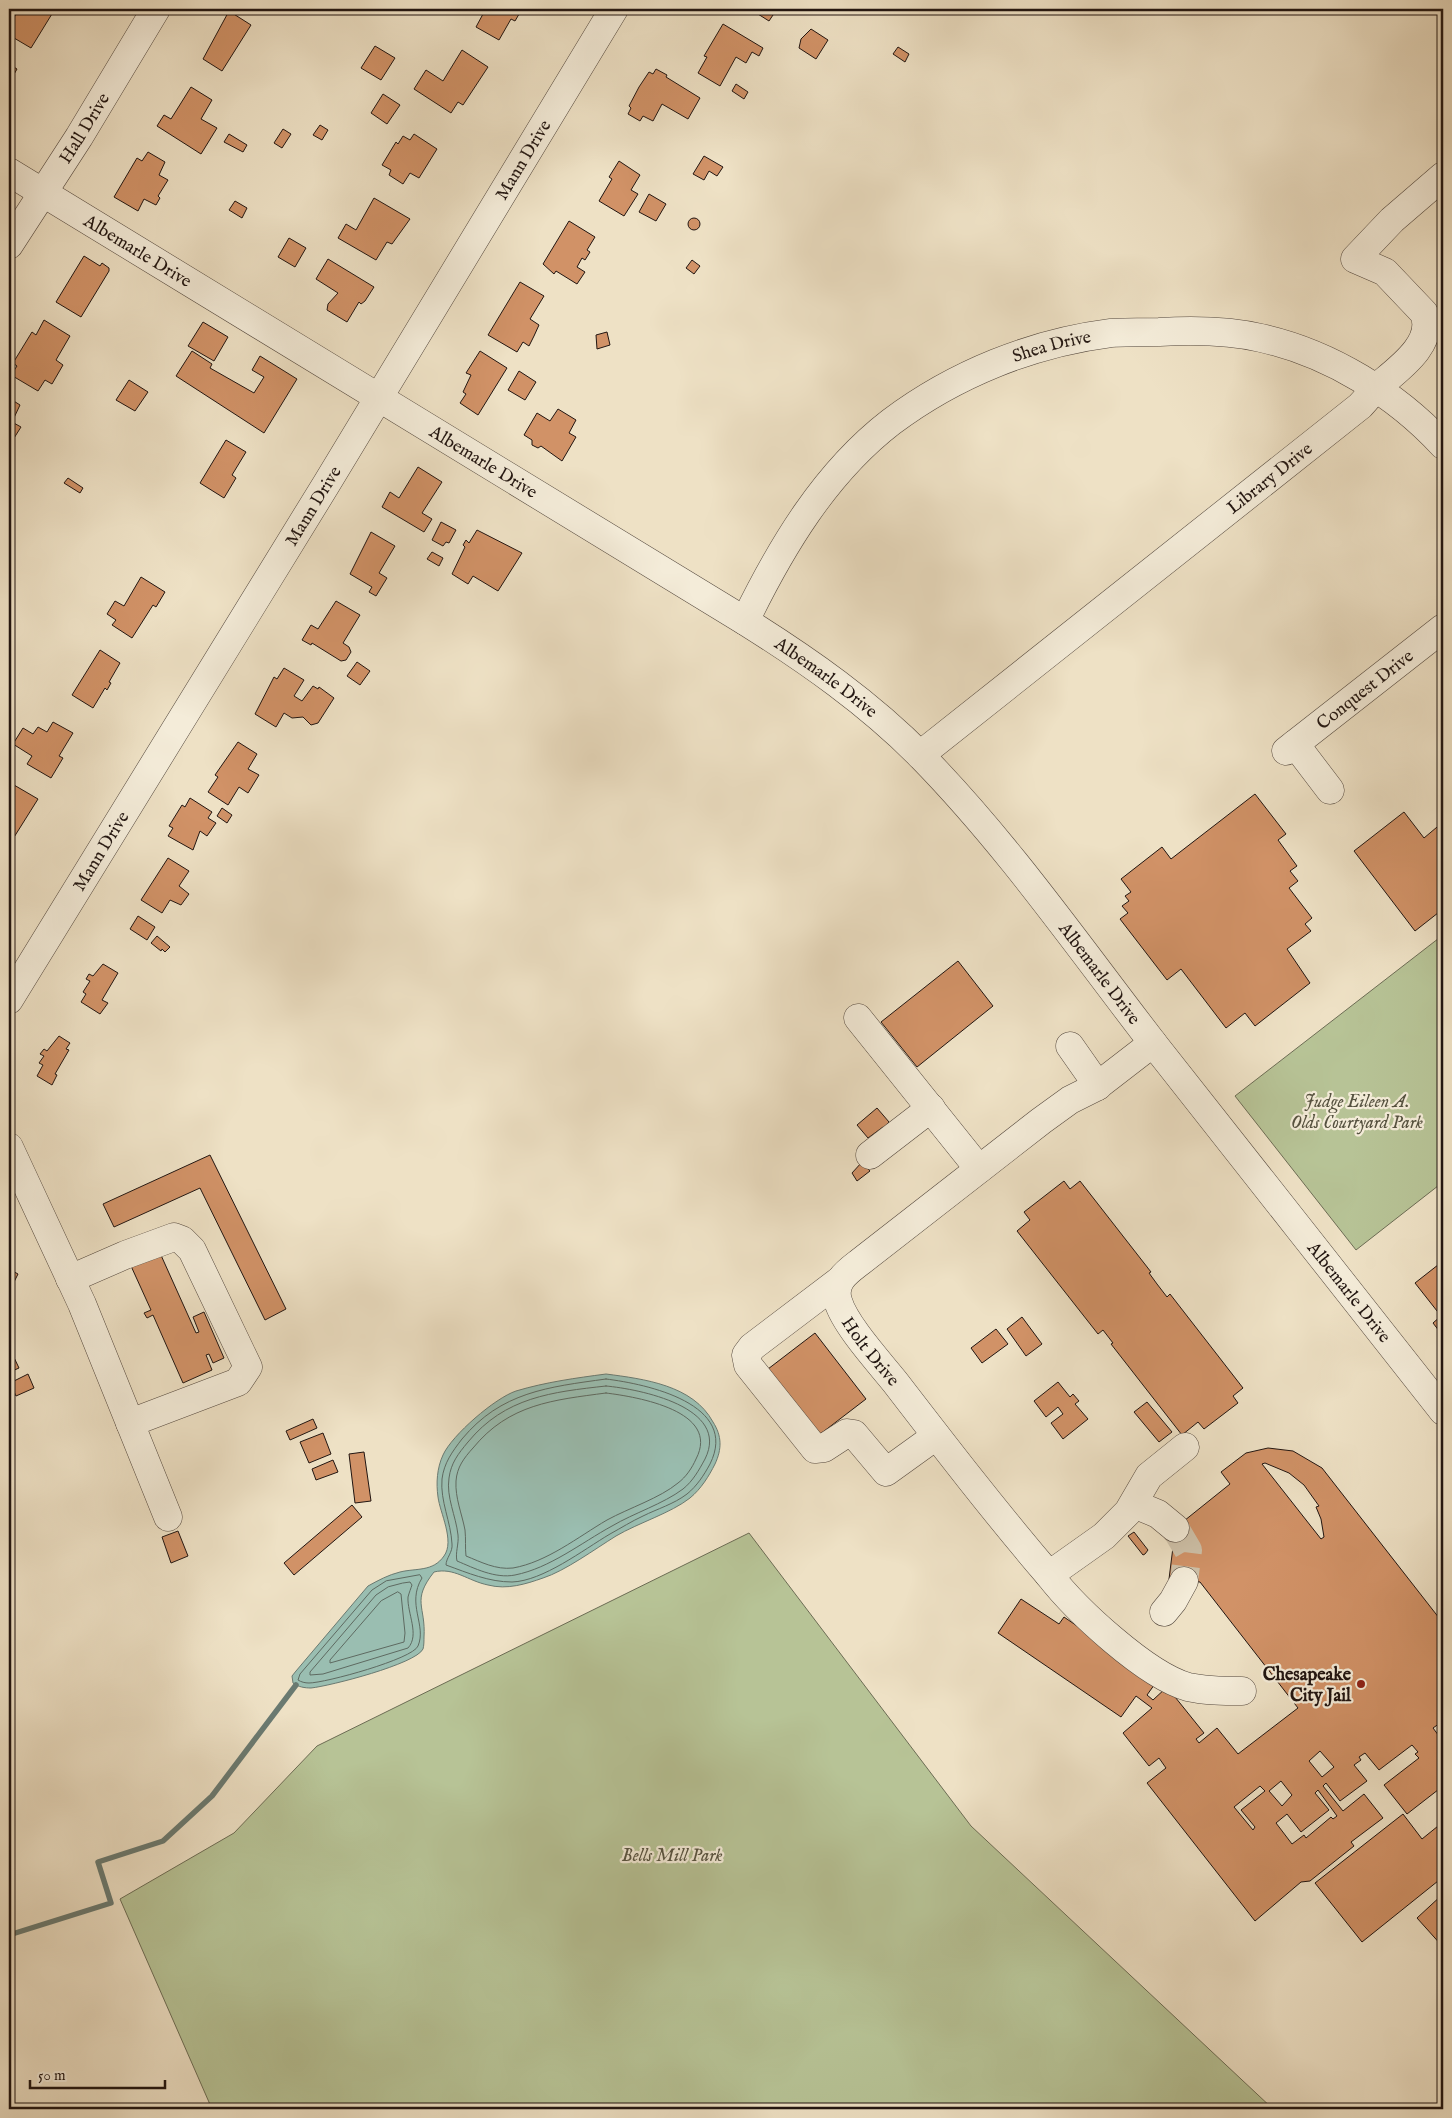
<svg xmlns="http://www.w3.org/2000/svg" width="1452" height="2118" viewBox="0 0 1452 2118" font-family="'IM FELL English',serif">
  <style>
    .green { fill: #b7c396; stroke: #6c6c54 }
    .water { fill: #9abeb1; stroke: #6a7a71 }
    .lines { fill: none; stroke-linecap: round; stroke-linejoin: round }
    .shore { stroke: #5e6a61; stroke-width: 1 }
    .stream { stroke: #6a7a71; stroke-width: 5.5 }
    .building { fill: #d19267; stroke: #211511; fill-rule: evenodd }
    .minor-tunnel { stroke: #cfc2aa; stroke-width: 28; stroke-dasharray: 28 14; stroke-linecap: butt }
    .minor-casing { stroke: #54483e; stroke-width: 29 }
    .minor { stroke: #f4ecd9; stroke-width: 28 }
    .poi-dot { fill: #8f2418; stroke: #f4ecd9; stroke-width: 2 }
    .labels { text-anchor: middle; stroke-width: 4.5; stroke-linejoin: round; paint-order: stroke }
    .street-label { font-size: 18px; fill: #211511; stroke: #f4ecd9 }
    .park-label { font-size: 18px; font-style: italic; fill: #565240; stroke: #f4ecd9 }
    .poi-label { font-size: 18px; font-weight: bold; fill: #211511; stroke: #f4ecd9; text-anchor: end }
  </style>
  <rect width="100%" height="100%" fill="#eee1c5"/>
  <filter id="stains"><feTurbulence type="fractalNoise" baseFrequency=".004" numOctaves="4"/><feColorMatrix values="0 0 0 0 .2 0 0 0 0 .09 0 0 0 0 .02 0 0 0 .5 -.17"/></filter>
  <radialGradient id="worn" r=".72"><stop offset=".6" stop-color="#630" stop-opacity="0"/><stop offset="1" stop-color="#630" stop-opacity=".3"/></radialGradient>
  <g class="green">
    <polygon points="1443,935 1443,1182 1356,1250 1235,1096"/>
    <polygon points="749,1533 971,1826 1273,2109 212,2109 120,1899 234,1833 317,1746"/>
  </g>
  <path class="water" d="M 606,1374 C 644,1379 693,1385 713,1422 C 722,1436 722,1449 715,1464 C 709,1476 701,1489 690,1498 C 671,1513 638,1523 616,1536 C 595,1549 565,1571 543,1578 C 526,1584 507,1590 488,1585 C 468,1581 454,1567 434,1572 C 411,1601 426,1606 424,1637 C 424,1640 424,1646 423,1649 C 416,1664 330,1686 311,1688 C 305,1688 298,1687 293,1683 L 292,1676 L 296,1671 L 368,1586 C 379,1580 388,1575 400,1572 C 416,1568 433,1572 444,1556 C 455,1541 440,1513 438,1497 C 436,1483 437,1468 443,1455 C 452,1435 495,1398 516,1391 C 546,1382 576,1378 606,1374 Z"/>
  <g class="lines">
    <g class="shore">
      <path d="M 606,1379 C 647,1384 740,1404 710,1464 C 704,1475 697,1486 687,1494 C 674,1504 657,1509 643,1516 C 632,1521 621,1528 610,1534 C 583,1550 543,1581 512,1582 C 489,1582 468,1573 446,1565 C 446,1558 453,1552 452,1544 C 451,1522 440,1501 442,1479 C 444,1463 452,1452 462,1439 C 501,1392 548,1387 606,1379 Z"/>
      <path d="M 606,1386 C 639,1389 731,1407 705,1459 C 699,1470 693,1481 683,1489 C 663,1504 634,1513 612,1526 C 581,1543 550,1568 515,1575 C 495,1579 474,1568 457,1561 C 455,1553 459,1544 458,1535 C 456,1516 446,1497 449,1478 C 451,1463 458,1454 468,1442 C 505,1397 552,1392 606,1386 Z"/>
      <path d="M 606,1393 C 638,1397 721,1411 696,1459 C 692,1468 686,1477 678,1483 C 660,1498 629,1508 607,1520 C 578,1537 547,1562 513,1568 C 496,1570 481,1562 466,1556 C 465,1548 466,1539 465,1530 C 462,1514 455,1498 456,1481 C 457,1467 464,1458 473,1448 C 509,1404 553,1400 606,1393 Z"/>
      <path d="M 420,1575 L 422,1578 C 406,1604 427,1625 418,1646 C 413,1659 325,1683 309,1683 C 305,1683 301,1682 298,1680 L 300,1674 L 372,1590 L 386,1581 Z"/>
      <path d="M 403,1583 L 410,1582 L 412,1585 C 411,1588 409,1593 408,1597 C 407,1613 420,1635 408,1648 L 323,1674 L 310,1675 L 310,1672 L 376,1595 L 388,1587 Z"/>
      <polygon points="398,1592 401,1594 405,1633 404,1642 330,1663 330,1660 381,1601"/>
    </g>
    <polyline class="stream" points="9,1935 111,1903 98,1862 163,1841 212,1796 296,1685"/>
  </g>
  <g class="building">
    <polygon points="19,9 55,9 31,48 9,35 9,26"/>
    <polygon points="474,9 522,9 515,21 511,19 499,40 476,27 483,14"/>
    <polygon points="750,9 777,9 769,21"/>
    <polygon points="229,11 251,25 222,71 203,59"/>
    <polygon points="723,24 763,48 759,56 752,52 746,63 736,57 720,86 698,73 707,57 704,56"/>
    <polygon points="811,29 828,40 816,59 799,48 801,39"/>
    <polygon points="375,46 395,58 381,80 361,68"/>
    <polygon points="898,47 909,54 905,62 893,54"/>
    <polygon points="462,50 488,67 463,105 458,102 451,113 414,89 426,70 443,81"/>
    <polygon points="9,64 17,69 9,83"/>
    <polygon points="656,69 667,75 666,77 700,98 688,119 662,104 653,121 643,116 640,121 628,114 631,108 629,106 639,87 649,72 653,74"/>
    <polygon points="736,84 748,92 744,99 732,91"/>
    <polygon points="191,87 212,100 201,119 217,128 201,154 157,126 164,115 171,119"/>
    <polygon points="383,94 400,105 387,124 371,113"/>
    <polygon points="320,125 328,130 322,140 313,135"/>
    <polygon points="283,129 291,134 282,148 274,143"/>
    <polygon points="229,134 247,145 243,152 224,142"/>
    <polygon points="414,134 437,149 419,178 410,173 403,184 389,175 391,170 382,165 396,142 398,144 403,136 410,140"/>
    <polygon points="148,152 165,162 159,175 168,180 158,196 160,198 156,205 144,199 138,211 114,197 137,158 142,161"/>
    <polygon points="704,156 723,167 717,176 709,171 704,180 693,174"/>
    <polygon points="619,161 640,175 631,190 638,194 624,216 599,201 612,179 609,177"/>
    <polygon points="649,194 666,204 656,221 639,212"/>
    <polygon points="374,198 410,219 392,244 387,242 376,260 338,238 346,224 356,230"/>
    <polygon points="235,201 247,208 242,218 229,210"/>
    <circle cx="694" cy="224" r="6"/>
    <polygon points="569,221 595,237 587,250 590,252 585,260 582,258 577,267 585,272 577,284 556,271 554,274 543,264"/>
    <polygon points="289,238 306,248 295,267 278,257"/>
    <polygon points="84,256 100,266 102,263 109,268 109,271 81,317 56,302"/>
    <polygon points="328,259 374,287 365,301 361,304 359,302 347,322 327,310 328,304 338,293 316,279"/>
    <polygon points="692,260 700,266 694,274 686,268"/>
    <polygon points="520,282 544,296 530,319 539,325 534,336 529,346 523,342 517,352 488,335"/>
    <polygon points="44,320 70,336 56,360 63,365 52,384 45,380 38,391 11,375 17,366 13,363 32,332 36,335"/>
    <polygon points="203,322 228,337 214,361 188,346"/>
    <polygon points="607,332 610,345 597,349 596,335"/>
    <polygon points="192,351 212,364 210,368 254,393 264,377 252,370 260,356 297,379 264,433 176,376"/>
    <polygon points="480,351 507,368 478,415 460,403 466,394 463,392 471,375 466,373"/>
    <polygon points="519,371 536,382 525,400 508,390"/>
    <polygon points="129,380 148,392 135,411 116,400"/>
    <polygon points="9,398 20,405 12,422 21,427 9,446"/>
    <polygon points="558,409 576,420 569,433 576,437 562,461 541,446 538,448 532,445 532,440 524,435 537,413 550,421"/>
    <polygon points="226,440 246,452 232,475 236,478 224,498 200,483"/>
    <polygon points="418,467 442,482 422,513 432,519 424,532 382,507 390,492 399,498"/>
    <polygon points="68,478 83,488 80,493 64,483"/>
    <polygon points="441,522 456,530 449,543 446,542 443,546 432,540"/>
    <polygon points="477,530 522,553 498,591 473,576 468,584 452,574 465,547 463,545 466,540 469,543"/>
    <polygon points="371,532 395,546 379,573 387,578 376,596 369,592 372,587 350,574"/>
    <polygon points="432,552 443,558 439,566 427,559"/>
    <polygon points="141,577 165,592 156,607 153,605 132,638 112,625 116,620 107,614 115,601 124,606"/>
    <polygon points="336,601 360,615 343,643 349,647 351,652 346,660 341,661 312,643 311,645 302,640 311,625 318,629"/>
    <polygon points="100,650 120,663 109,682 111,683 107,690 105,688 93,708 72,695"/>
    <polygon points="357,662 370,671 360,685 347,676"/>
    <polygon points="284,668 304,680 294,696 302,701 313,686 318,689 319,687 334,698 318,723 311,725 303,717 292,718 284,713 276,727 255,714 274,677 277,679"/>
    <polygon points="53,722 73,733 59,756 63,758 51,778 27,764 32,756 13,744 23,728 33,734 38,727 47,732"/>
    <polygon points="238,742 257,754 248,769 259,775 248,793 239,787 228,805 208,792 218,777 215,775"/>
    <polygon points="14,785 38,799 11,842 9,840 9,793"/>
    <polygon points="1255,794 1286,834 1278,840 1297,866 1290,871 1298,881 1289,888 1312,918 1305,924 1311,931 1287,949 1310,983 1255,1026 1245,1013 1226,1028 1181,969 1167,980 1120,919 1128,913 1122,906 1129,901 1125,896 1131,892 1121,879 1162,847 1171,859"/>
    <polygon points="190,798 212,812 208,818 216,823 207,836 200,831 193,850 168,836 173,828 169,826 182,805 185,807"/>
    <polygon points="222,808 232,815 227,823 217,816"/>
    <polygon points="1404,812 1424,838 1443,822 1443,909 1415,931 1354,851"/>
    <polygon points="168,858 189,871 179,886 189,894 181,905 170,900 162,913 141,900"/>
    <polygon points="138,916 155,927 147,940 130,929"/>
    <polygon points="157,936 170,947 165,952 162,949 161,951 151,943"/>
    <polygon points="958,961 993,1006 917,1067 881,1022"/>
    <polygon points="103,964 118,973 102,1000 108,1003 100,1014 81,1002 86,994 83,992 90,981 86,979 89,974 93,976"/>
    <polygon points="59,1036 70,1043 66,1049 69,1050 55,1074 57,1075 52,1085 37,1076 43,1065 39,1063 44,1056 40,1054 44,1049 47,1051"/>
    <polygon points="877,1108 889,1122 887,1124 889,1126 885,1129 883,1127 868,1138 857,1125"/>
    <polygon points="210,1155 286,1309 265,1320 200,1188 114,1227 103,1204"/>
    <polygon points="862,1162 870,1171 857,1181 852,1173"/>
    <polygon points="1064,1181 1070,1189 1080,1181 1151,1272 1149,1273 1157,1284 1167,1297 1170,1294 1243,1388 1233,1396 1238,1403 1204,1429 1198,1422 1182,1435 1111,1344 1113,1343 1103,1330 1098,1334 1017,1231 1030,1220 1024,1212"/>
    <polygon points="160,1253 196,1333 199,1332 193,1317 204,1312 224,1358 213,1363 209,1354 206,1355 212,1370 183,1383 153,1315 147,1318 144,1313 151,1310 131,1266"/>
    <polygon points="1443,1261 1443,1336 1433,1323 1441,1316 1415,1283"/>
    <polygon points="9,1269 18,1274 14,1282 9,1280"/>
    <polygon points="1022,1317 1042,1344 1026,1356 1007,1329"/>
    <polygon points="996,1329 1008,1344 982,1363 971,1348"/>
    <polygon points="815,1333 866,1399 819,1435 768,1369"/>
    <polygon points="9,1347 19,1368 10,1372 9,1368"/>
    <polygon points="28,1374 34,1388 16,1396 10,1383"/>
    <polygon points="1058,1382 1070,1397 1073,1394 1079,1401 1075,1404 1088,1419 1063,1439 1051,1423 1063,1414 1058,1407 1046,1417 1034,1401"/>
    <polygon points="1147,1402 1172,1432 1159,1442 1134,1412"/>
    <polygon points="313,1419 317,1428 290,1440 286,1431"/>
    <polygon points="323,1433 331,1454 309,1463 300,1442"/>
    <path d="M 1268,1448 L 1293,1451 L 1322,1468 L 1443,1623 L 1443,1721 L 1433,1728 L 1439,1736 L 1443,1732 L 1443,1786 L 1407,1814 L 1384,1785 L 1419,1758 L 1415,1754 L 1418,1752 L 1412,1745 L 1379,1770 L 1365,1753 L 1359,1757 L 1361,1760 L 1354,1765 L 1367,1781 L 1340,1801 L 1326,1783 L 1323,1786 L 1343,1811 L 1364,1794 L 1383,1818 L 1351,1842 L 1354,1846 L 1310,1881 L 1301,1882 L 1255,1921 L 1147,1783 L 1166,1768 L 1159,1758 L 1149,1766 L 1123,1733 L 1152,1708 L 1136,1696 L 1121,1717 L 998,1633 L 1021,1599 L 1059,1624 L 1064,1617 L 1157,1681 L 1147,1695 L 1153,1700 L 1167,1687 L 1204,1733 L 1196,1739 L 1199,1743 L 1217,1728 L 1238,1754 L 1298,1708 L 1200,1582 L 1169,1579 L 1173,1547 L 1164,1537 L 1230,1484 L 1221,1472 L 1246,1453 ZM 1265,1463 L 1289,1473 L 1304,1485 L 1319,1506 L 1316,1507 L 1321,1519 L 1324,1537 L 1321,1539 L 1262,1464 ZM 1320,1751 L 1334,1767 L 1322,1777 L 1309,1761 ZM 1281,1781 L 1292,1795 L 1282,1806 L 1269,1791 ZM 1260,1786 L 1265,1791 L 1241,1810 L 1255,1827 L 1253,1830 L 1234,1807 ZM 1318,1790 L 1337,1816 L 1333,1819 L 1331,1817 L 1306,1838 L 1304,1835 L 1292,1844 L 1276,1823 L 1287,1814 L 1301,1832 L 1329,1810 L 1315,1793 Z"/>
    <polygon points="364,1452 371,1501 355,1503 349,1454"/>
    <polygon points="333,1460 338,1472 316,1480 312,1469"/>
    <polygon points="352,1505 362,1517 294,1575 284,1563"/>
    <polygon points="178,1531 188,1556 171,1563 162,1537"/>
    <polygon points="1134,1532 1148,1550 1145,1554 1143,1555 1128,1536"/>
    <polygon points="1403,1814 1422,1839 1443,1822 1443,1877 1362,1942 1315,1883"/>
    <polygon points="1443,1894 1443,1947 1417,1918"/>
  </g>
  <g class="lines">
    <polyline class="minor-tunnel" points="1175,1528 1188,1550 1184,1581"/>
    <g class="minor-casing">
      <g id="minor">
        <path id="s1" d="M 9,172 L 745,621 C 807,660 869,703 922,757 C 1008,845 1078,946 1153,1043 C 1249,1166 1347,1288 1443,1411"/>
        <path id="s2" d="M 9,245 L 79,137 L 156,9"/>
        <path id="s3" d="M 745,621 C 781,547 825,473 891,422 C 955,374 1032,343 1111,333 C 1127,332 1143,332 1159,332 C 1193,330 1227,330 1261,338 C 1329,353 1396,394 1443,445"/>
        <polyline points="1295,744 1330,790"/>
        <path id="s4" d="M 1286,751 L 1443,628"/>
        <path id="s5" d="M 920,755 L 1360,406 C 1365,401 1370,394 1376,388 C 1394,372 1437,344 1424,313 L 1385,272 L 1355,259 L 1392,220 L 1443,176"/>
        <path id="s6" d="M 9,1000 L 327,483 L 614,9"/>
        <polyline points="858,1018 979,1169"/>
        <path id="s7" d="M 1153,1043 L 1096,1087 L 1070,1100 L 1041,1121 L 860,1262 C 847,1272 832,1282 838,1301 C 845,1325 879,1362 895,1382 C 945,1447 995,1512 1049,1575 L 1104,1536 L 1128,1512 L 1149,1476 L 1185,1447"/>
        <polyline points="1070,1046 1098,1086"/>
        <polyline points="9,1147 82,1304 168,1517"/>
        <polyline points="870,1155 931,1108"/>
        <polyline points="70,1279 125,1255 174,1237 182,1240 192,1250 248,1367 238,1382 130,1423"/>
        <polyline points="839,1281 752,1347 746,1355 748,1365 815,1449 824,1448 847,1433 854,1434 886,1472 936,1436"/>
        <polyline points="1134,1504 1158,1514 1175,1528"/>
        <path d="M 1049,1575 C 1076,1610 1146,1675 1188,1687 C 1206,1691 1224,1691 1242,1691"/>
        <polyline points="1164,1612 1173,1601 1184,1581"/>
      </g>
    </g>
    <use href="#minor" class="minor"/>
  </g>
  <circle class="poi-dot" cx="1361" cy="1684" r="5"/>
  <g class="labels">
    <g class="street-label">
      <text dy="6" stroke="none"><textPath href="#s2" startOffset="139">Hall Drive</textPath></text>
      <text dy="6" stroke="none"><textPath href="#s6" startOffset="985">Mann Drive</textPath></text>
      <text dy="6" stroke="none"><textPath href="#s1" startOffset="151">Albemarle Drive</textPath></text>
      <text dy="6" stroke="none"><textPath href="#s3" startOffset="428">Shea Drive</textPath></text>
      <text dy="6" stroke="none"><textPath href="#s1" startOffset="556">Albemarle Drive</textPath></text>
      <text dy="6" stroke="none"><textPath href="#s5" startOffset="446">Library Drive</textPath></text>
      <text dy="6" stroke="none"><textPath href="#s6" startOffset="580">Mann Drive</textPath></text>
      <text dy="6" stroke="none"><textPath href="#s1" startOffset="961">Albemarle Drive</textPath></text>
      <text dy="6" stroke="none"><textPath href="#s4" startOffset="100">Conquest Drive</textPath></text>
      <text dy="6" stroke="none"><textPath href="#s6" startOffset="175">Mann Drive</textPath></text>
      <text dy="6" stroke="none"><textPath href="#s1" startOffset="1366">Albemarle Drive</textPath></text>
      <text dy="6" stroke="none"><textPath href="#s1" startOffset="1771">Albemarle Drive</textPath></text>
      <text dy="6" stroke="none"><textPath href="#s7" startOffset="475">Holt Drive</textPath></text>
    </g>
    <g class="park-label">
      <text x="1357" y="1107">Judge Eileen A.<tspan x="1357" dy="21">Olds Courtyard Park</tspan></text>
      <text x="672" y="1861">Bells Mill Park</text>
    </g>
    <g class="poi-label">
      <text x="1351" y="1680">Chesapeake<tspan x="1351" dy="21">City Jail</tspan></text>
    </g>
  </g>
  <rect width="1452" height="2118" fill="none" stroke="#eee1c5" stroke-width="30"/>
  <rect x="10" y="10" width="1432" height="2098" fill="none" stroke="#211511" stroke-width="2.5"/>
  <rect x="15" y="15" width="1422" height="2088" fill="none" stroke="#211511"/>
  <path d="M30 2080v8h135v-8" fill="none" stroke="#211511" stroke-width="2.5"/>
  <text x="38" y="2080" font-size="15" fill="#211511" stroke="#f4ecd9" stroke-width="4" paint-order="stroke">50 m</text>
  <rect width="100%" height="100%" filter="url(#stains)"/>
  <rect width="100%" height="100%" fill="url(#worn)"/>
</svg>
